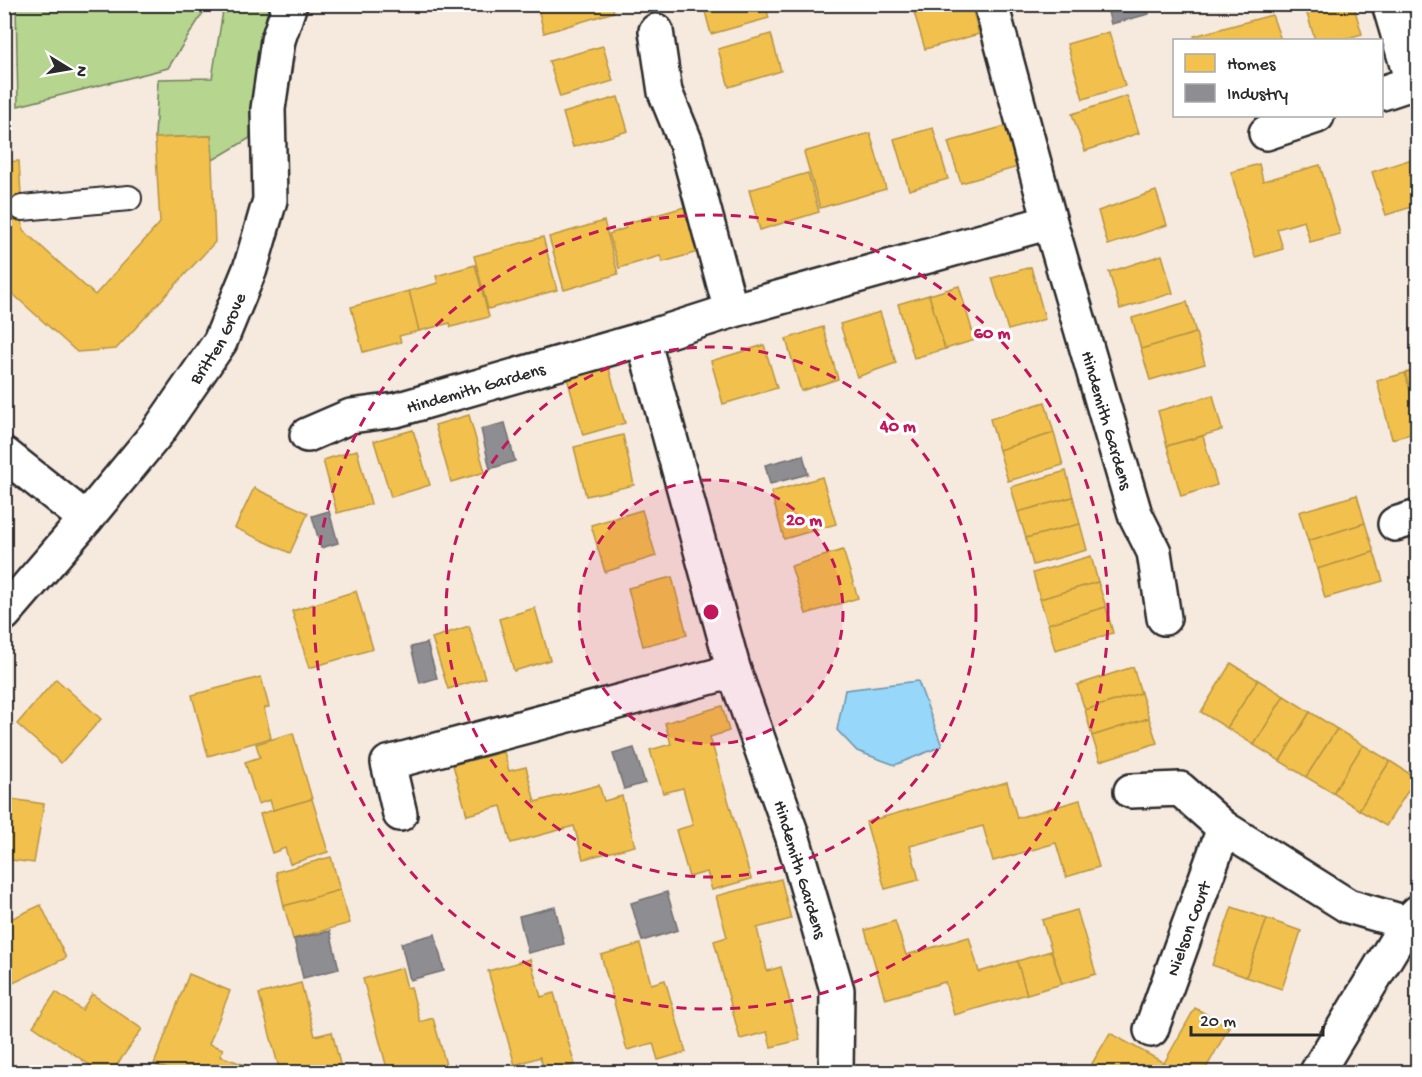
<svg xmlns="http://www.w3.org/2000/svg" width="1422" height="1077" viewBox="0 0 1422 1077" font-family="'Gochi Hand',sans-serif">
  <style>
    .green { fill: #b6d58e; stroke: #70805c; stroke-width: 1.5 }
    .water { fill: #97d7f9; stroke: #6c92a7; stroke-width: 1.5 }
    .homes { fill: #f2c14e; stroke: #b69444; stroke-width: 1.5 }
    .industry { fill: #8d8d92; stroke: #707073; stroke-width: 1.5 }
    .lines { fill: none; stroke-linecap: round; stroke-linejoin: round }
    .service-casing { stroke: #2b2b2b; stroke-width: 28 }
    .minor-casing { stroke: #2b2b2b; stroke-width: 38 }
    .service { stroke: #fff; stroke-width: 24 }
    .minor { stroke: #fff; stroke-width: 33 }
    .ring { fill: none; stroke: #c2185b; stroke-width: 3; stroke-dasharray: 10 8 }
    .labels { text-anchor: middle; stroke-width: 6; stroke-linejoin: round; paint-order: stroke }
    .street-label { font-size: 18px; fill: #2b2b2b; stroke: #fff }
    .centre { fill: #c2185b; stroke: #fff; stroke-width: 3 }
    .ring-label { font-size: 18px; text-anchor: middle; font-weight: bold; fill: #c2185b; stroke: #fff; stroke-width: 6; stroke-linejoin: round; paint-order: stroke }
  </style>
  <rect width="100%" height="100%" fill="#f6e9de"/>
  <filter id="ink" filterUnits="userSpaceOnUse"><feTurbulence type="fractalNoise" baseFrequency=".0167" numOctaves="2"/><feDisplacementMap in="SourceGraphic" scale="12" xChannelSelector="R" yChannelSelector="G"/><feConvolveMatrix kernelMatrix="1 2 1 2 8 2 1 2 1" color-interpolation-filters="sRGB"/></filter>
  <g filter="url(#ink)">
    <g class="green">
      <polygon points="16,5 16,4 208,5 168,68 18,106"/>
      <polygon points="224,5 270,5 266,17 251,114 250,138 213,160 211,136 155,138 158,79 212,78"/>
    </g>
    <polygon class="water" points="918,681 942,746 895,765 857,751 837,730 845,690"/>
    <g class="homes">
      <polygon points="537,4 611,4 614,12 544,33"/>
      <polygon points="703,4 765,4 769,18 711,34"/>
      <polygon points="941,4 971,4 979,34 925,49 914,12"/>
      <polygon points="1304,4 1353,4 1362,34 1340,40 1315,40"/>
      <polygon points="1272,15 1281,40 1195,40 1194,36"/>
      <polygon points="1109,32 1125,86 1083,99 1067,44"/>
      <polygon points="771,34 781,71 729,87 718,49"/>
      <polygon points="603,46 613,81 560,97 549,61"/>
      <polygon points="1127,96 1139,133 1085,151 1072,114"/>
      <polygon points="618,97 628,131 573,147 563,113"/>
      <polygon points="1006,126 1018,167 961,183 948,142"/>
      <polygon points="933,128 948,179 909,190 894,139"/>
      <polygon points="870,133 886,189 820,208 804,152"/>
      <polygon points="211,136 215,242 116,349 77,352 4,286 4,162 19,161 23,230 95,295 160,223 155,138"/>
      <polygon points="1412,159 1418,175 1418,205 1386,215 1372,172"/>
      <polygon points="1259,164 1263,181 1320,165 1340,234 1310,242 1304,221 1277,229 1283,249 1255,257 1231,172"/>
      <polygon points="808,173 819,212 760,230 749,190"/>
      <polygon points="1156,191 1167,225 1108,245 1098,211"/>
      <polygon points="685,207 698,252 663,262 660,256 619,268 609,234 626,228 624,224"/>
      <polygon points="604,221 618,274 564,290 549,237"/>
      <polygon points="543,237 557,290 488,309 474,256"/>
      <polygon points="1162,255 1173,293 1120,309 1109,272"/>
      <polygon points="475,265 489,317 451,327 450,323 419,331 409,291 438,283 436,276"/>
      <polygon points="1031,267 1045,319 1008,330 992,278"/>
      <polygon points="959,286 975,340 945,349 929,295"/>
      <polygon points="409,291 419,331 399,336 401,342 363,352 351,307"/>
      <polygon points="929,295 945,349 914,358 898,304"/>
      <polygon points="1187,302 1196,333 1141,349 1132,318"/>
      <polygon points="880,312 896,363 857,377 840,324"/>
      <polygon points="823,327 838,379 801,391 786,339"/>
      <polygon points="1196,333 1205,364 1150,380 1141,349"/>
      <polygon points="764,345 777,388 723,404 711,361"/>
      <polygon points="608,366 625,423 583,435 567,378"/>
      <polygon points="1418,369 1418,418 1405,373"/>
      <polygon points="1405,373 1418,418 1418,432 1392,439 1377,381"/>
      <polygon points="1213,395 1222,430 1167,446 1158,411"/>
      <polygon points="1045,402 1054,433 999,450 990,419"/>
      <polygon points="469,415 485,472 451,482 435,425"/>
      <polygon points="413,430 430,485 391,497 374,441"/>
      <polygon points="1054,433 1063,465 1008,481 999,450"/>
      <polygon points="623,435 634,485 586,496 574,447"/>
      <polygon points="1203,436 1217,485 1181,496 1167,446"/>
      <polygon points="357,450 371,504 337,513 323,460"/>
      <polygon points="1066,471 1073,497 1018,512 1011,487"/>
      <polygon points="822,477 836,524 784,539 771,492"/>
      <polygon points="254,488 308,513 290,553 235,528"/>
      <polygon points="1357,495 1365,523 1308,541 1299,512"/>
      <polygon points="1073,497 1080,524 1026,538 1018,512"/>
      <polygon points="642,510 656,556 605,572 591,525"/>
      <polygon points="1365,523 1374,552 1317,569 1308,541"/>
      <polygon points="1080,524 1087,550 1033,565 1026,538"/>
      <polygon points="843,550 858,598 806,614 791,566"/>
      <polygon points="1374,552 1383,581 1325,598 1317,569"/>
      <polygon points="1091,556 1098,582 1040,599 1033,573"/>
      <polygon points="672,577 687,635 643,646 628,588"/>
      <polygon points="1098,582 1106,607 1048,624 1040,599"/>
      <polygon points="356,591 373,649 309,668 292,611"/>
      <polygon points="1106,607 1113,633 1055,650 1048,624"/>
      <polygon points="535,608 550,660 514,671 499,619"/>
      <polygon points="469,626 485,678 448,689 432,638"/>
      <polygon points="1231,663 1258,680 1227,728 1201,712"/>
      <polygon points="1133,667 1141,693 1085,710 1077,685"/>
      <polygon points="261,677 269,707 264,708 271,738 208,756 192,695"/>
      <polygon points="56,679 101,719 61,763 17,724"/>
      <polygon points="1258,680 1284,696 1254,745 1227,728"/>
      <polygon points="1141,693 1149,718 1092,736 1085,710"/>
      <polygon points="1284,696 1310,712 1280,761 1254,745"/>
      <polygon points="722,706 729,731 710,737 751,879 712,890 707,872 689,877 676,830 693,825 683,788 663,793 650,750 671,744 665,723"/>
      <polygon points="1310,712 1337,729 1306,777 1280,761"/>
      <polygon points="1149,718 1157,743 1100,761 1092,736"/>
      <polygon points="1337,729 1363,745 1333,793 1306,777"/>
      <polygon points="293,733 312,799 273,810 270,800 258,804 245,762 260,757 256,744"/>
      <polygon points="1363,745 1390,761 1359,810 1333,793"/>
      <polygon points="504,752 509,771 526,767 535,802 599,785 604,801 622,796 635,846 583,859 574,826 511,843 501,806 467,815 453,765"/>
      <polygon points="1390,761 1416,778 1386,826 1359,810"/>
      <polygon points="1007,782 1017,818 1080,800 1099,867 1066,877 1056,843 993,861 983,826 910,846 919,880 885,889 866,822"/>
      <polygon points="4,798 44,804 34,863 4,859"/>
      <polygon points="312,799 328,852 290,864 285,848 272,853 260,814"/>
      <polygon points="331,857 340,890 284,906 276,872"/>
      <polygon points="781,879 791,919 757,928 767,971 781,967 800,1040 771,1047 767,1032 740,1039 714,941 727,937 716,896"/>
      <polygon points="340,890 350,923 293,939 284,906"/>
      <polygon points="41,905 66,958 9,985 4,975 4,922"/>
      <polygon points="1232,907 1267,919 1246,977 1212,965"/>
      <polygon points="1077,910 1096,974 1062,984 1042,920"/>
      <polygon points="1267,919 1301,931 1282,989 1246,977"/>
      <polygon points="895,921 906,955 969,937 979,972 1017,961 1027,994 954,1015 945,982 885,999 865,930"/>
      <polygon points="640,944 651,984 665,980 686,1052 658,1060 653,1043 627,1050 601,955"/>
      <polygon points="1051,951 1062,984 1027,994 1017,961"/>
      <polygon points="530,959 541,997 554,993 575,1065 545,1072 540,1057 515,1065 488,971"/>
      <polygon points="402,968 407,988 411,987 420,1022 433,1018 448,1072 388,1072 363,979"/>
      <polygon points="189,974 230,991 209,1044 223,1049 220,1056 248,1066 246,1072 176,1072 154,1064"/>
      <polygon points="301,983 315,1036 332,1032 342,1072 280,1072 259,994"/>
      <polygon points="56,992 82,1010 92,994 142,1029 112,1072 100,1072 33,1026"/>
      <polygon points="1195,1008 1229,1027 1204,1072 1100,1072 1090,1067 1110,1033 1164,1063"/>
    </g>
    <g class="industry">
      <polygon points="1106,4 1147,4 1149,14 1111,24"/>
      <polygon points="505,423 515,461 490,469 481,429"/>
      <polygon points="803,455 808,474 770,484 765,465"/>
      <polygon points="329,511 338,543 321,548 312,516"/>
      <polygon points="427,643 437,678 420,683 411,647"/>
      <polygon points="634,748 645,783 624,789 613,754"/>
      <polygon points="667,892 678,930 642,941 631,903"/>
      <polygon points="555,907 564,944 528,953 519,916"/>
      <polygon points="330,931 339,969 303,978 294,939"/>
      <polygon points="435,934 444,971 410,980 401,943"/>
    </g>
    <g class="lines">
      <g class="service-casing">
        <polyline id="service" points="22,208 129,198"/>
      </g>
      <g class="minor-casing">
        <g id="minor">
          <path id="s1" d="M 991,4 L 1050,222 L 1135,514 L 1154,552 L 1164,618"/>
          <polyline points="1389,4 1412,82"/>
          <polyline points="656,31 665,92 686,143 731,311"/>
          <polyline points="1382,93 1418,81"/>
          <polyline points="1266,133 1317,116"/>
          <path id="s2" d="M 307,435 L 351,416 L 396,410 L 643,339"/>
          <polyline points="4,454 86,519"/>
          <polyline points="1395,524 1418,517"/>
          <path id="s3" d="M 4,614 L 86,519 L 157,433 L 220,342 L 250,269 L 270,200 L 268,109 L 278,40 L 290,4"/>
          <polyline points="1131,791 1180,789 1224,828 1348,906 1407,923"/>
          <polyline points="400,814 388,763 734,671"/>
          <path id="s4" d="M 1151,1030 L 1224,828"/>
          <polyline points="836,1072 837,990 792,835 734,671 643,339 731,311 1050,222"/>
          <polyline points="1317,1072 1407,923 1418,912"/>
        </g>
      </g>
      <use href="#service" class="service"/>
      <use href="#minor" class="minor"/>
    </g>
  </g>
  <circle cx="711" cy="612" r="132" fill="#c2185b" fill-opacity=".12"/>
  <g class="ring">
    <circle cx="711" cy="612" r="132"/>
    <circle cx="711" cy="612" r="265"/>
    <circle cx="711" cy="612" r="397"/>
  </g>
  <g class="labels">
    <g class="street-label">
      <text dy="6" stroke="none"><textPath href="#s3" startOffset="350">Britten Grove</textPath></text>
      <text dy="6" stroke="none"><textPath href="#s2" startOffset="176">Hindemith Gardens</textPath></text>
      <text dy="6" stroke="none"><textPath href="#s1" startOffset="432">Hindemith Gardens</textPath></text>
      <text transform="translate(801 869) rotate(73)" y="6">Hindemith Gardens</text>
      <text dy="6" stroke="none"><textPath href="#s4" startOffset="108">Nielson Court</textPath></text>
    </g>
  </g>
  <circle cx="711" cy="612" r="9" class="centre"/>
  <g class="ring-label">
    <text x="992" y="338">60 m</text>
    <text x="898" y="431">40 m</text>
    <text x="804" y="525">20 m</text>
  </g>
  <rect width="1422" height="1077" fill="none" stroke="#fff" stroke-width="24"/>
  <rect x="12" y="12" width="1398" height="1053" fill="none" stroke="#2b2b2b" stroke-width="2" filter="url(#ink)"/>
  <rect x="1173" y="39" width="210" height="78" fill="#ffffff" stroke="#aaaaaa" stroke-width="1.5"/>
  <rect x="1185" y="54" width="30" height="18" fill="#f2c14e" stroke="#aaaaaa" stroke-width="1.5"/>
  <text x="1227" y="69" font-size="18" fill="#2b2b2b">Homes</text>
  <rect x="1185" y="84" width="30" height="18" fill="#8d8d92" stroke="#aaaaaa" stroke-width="1.5"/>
  <text x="1227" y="99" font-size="18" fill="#2b2b2b">Industry</text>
  <g transform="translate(69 69) rotate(101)" stroke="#ffffff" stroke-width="4.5" paint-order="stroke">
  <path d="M0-4.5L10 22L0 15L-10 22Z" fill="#2b2b2b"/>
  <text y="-9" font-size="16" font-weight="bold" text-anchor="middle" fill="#2b2b2b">N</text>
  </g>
  <path d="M1191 1026v9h132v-9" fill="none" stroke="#2b2b2b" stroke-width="3"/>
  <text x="1200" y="1026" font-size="18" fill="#2b2b2b" stroke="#ffffff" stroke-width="4.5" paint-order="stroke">20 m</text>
</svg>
